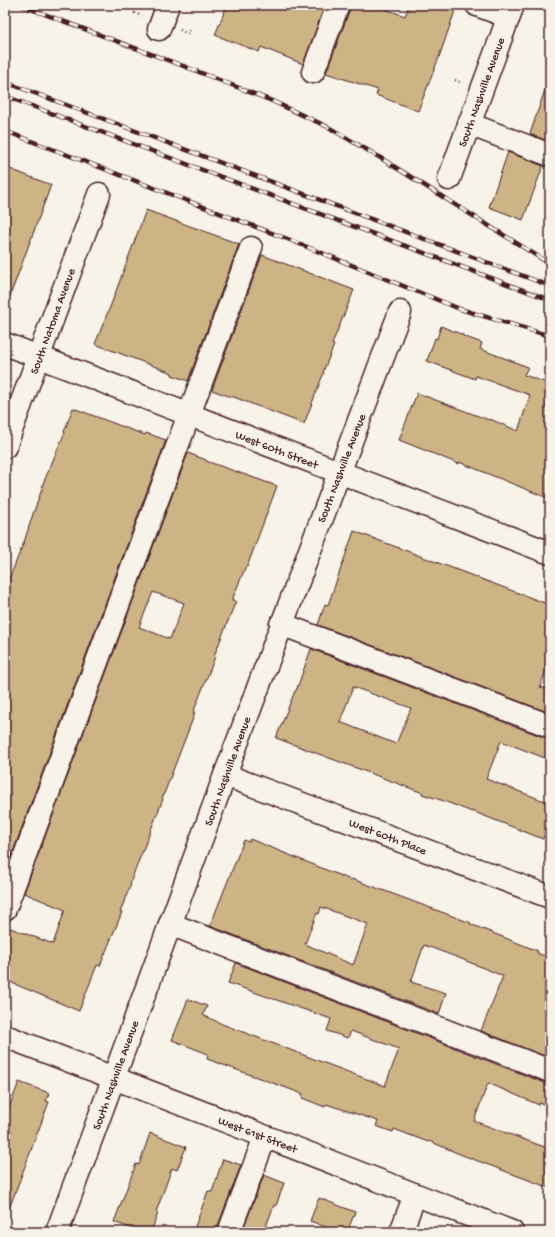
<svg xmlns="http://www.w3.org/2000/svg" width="555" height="1237" viewBox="0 0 555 1237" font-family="'Gochi Hand',sans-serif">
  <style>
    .building { fill: #cdb484; stroke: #4a1f2b; fill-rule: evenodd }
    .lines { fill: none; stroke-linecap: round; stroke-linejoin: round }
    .minor-casing { stroke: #4a1f2b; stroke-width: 25 }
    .path { stroke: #4a1f2b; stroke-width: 2.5; stroke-dasharray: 1 3; stroke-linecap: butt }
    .minor { stroke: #f7f3e8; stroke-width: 22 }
    .rail-casing { stroke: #4a1f2b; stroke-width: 4.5 }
    .rail { stroke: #f7f3e8; stroke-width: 3; stroke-dasharray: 9; stroke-linecap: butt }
    .labels { text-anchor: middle; stroke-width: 3.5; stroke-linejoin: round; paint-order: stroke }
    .street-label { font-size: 12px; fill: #4a1f2b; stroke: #f7f3e8 }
  </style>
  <rect width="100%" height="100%" fill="#f7f3e8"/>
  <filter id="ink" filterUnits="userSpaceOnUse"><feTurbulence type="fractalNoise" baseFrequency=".025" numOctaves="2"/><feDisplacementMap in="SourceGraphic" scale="8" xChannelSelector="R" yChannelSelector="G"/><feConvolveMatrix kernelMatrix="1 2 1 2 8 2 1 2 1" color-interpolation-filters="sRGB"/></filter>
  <g filter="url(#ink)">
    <g class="building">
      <polygon points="227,5 325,5 303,64 261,47 259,52 215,35"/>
      <polygon points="350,5 374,5 405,16 409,5 457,5 438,60 418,111 376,95 378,90 326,73 350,9"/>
      <polygon points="547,84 550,85 550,142 530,134"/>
      <polygon points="508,152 543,166 523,220 489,207"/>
      <polygon points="5,167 51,185 7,304 5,304"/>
      <polygon points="146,210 239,244 188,381 172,375 172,373 95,344 112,302"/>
      <polygon points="262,255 354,290 332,344 334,345 323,372 324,372 304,424 231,396 231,397 212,390"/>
      <polygon points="441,326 463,335 463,336 482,343 480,349 528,367 524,375 550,384 550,499 459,462 459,464 399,440 417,393 489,420 490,419 518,431 530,395 476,376 475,379 427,361 435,338 437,339"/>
      <polygon points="73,408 145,435 146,433 166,440 5,873 5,589 24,542 33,514 43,486 42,486 65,432 64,432"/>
      <path d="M 188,453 L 206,460 L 206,461 L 277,486 L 247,567 L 246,566 L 232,600 L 236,601 L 214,656 L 215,657 L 193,713 L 195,713 L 162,799 L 163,799 L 130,883 L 131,884 L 120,912 L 122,912 L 100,966 L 97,965 L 79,1011 L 5,980 L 5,926 L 53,944 L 65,910 L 24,893 ZM 153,592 L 184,603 L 170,639 L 139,627 Z"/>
      <polygon points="354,531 550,605 550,659 540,687 550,690 550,713 318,625 325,604 328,605"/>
      <path d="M 311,649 L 546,738 L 550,738 L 550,760 L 501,741 L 486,779 L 550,803 L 550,820 L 543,839 L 472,811 L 472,812 L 444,801 L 422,794 L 423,793 L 276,738 L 295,691 L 296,691 ZM 353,687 L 411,708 L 396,744 L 340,722 Z"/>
      <path d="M 250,839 L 351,880 L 352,879 L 385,891 L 471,923 L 470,924 L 538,951 L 537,953 L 550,958 L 550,1058 L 481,1031 L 503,976 L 459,958 L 424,945 L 411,982 L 446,993 L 439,1014 L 210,926 L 244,840 L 249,842 ZM 321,907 L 368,924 L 353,965 L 305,944 L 317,913 L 319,914 Z"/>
      <polygon points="236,963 545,1083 550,1083 550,1106 539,1103 539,1105 488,1083 474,1121 550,1149 550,1188 462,1155 429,1141 428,1142 394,1129 393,1132 376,1126 378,1121 326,1104 325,1107 302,1098 303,1094 207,1059 208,1054 172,1040 188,999 207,1006 203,1015 222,1024 385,1086 399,1049 351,1031 348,1038 327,1031 331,1019 228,983"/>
      <polygon points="19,1082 49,1093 46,1101 49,1102 6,1217 5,1217 5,1118"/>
      <polygon points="150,1133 186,1147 177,1170 172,1168 156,1212 158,1213 151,1232 141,1232 114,1222 136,1164 139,1165"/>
      <polygon points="223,1159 241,1165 217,1228 217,1232 193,1232 208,1191 212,1192"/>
      <polygon points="264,1175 284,1183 276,1206 274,1205 264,1232 242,1232"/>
      <polygon points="319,1198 355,1212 347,1232 339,1232 310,1221"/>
    </g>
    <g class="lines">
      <g class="minor-casing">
        <g id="minor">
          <polyline points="477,5 509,17"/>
          <polyline points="159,29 168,5"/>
          <polyline points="313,72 338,5"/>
          <polyline points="469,124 550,155"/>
          <polyline points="449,179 513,5"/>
          <polyline points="5,344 550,553"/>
          <polyline points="5,447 99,194"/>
          <polyline points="281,624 550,726"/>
          <polyline points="225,775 550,897"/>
          <polyline points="5,909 251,248"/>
          <polyline points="170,924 550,1071"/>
          <polyline points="5,1036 512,1232"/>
          <polyline points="57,1232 225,775 400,312"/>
          <polyline points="229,1232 265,1137"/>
          <polyline points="401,1232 415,1195"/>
        </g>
      </g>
      <g class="path">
        <polyline points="138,5 135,13 142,16"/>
        <polyline points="180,30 188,34 190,28"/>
        <polyline points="455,80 462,83"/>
      </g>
      <use href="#minor" class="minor"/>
      <g class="rail-casing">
        <g id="rail">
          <polyline points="20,5 194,70 272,101 328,127 379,157 550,264"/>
          <polyline points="5,82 550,286"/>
          <polyline points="5,96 550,300"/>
          <polyline points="5,131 285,238 460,309 550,336"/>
        </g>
      </g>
      <use href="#rail" class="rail"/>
    </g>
  </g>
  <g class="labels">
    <g class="street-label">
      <text transform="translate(481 92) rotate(-70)" y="4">South Nashville Avenue</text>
      <text transform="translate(52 321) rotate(-70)" y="4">South Natoma Avenue</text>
      <text transform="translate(277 449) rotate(21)" y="4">West 60th Street</text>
      <text transform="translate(341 468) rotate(-69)" y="4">South Nashville Avenue</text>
      <text transform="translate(227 771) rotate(-70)" y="4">South Nashville Avenue</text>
      <text transform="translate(388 836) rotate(21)" y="4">West 60th Place</text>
      <text transform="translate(115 1075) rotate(-70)" y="4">South Nashville Avenue</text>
      <text transform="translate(258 1134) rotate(21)" y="4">West 61st Street</text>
    </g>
  </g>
  <rect width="555" height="1237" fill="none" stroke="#f7f3e8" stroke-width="20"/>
  <rect x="10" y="10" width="535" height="1217" fill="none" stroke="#4a1f2b" stroke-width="1.5" filter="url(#ink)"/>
</svg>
